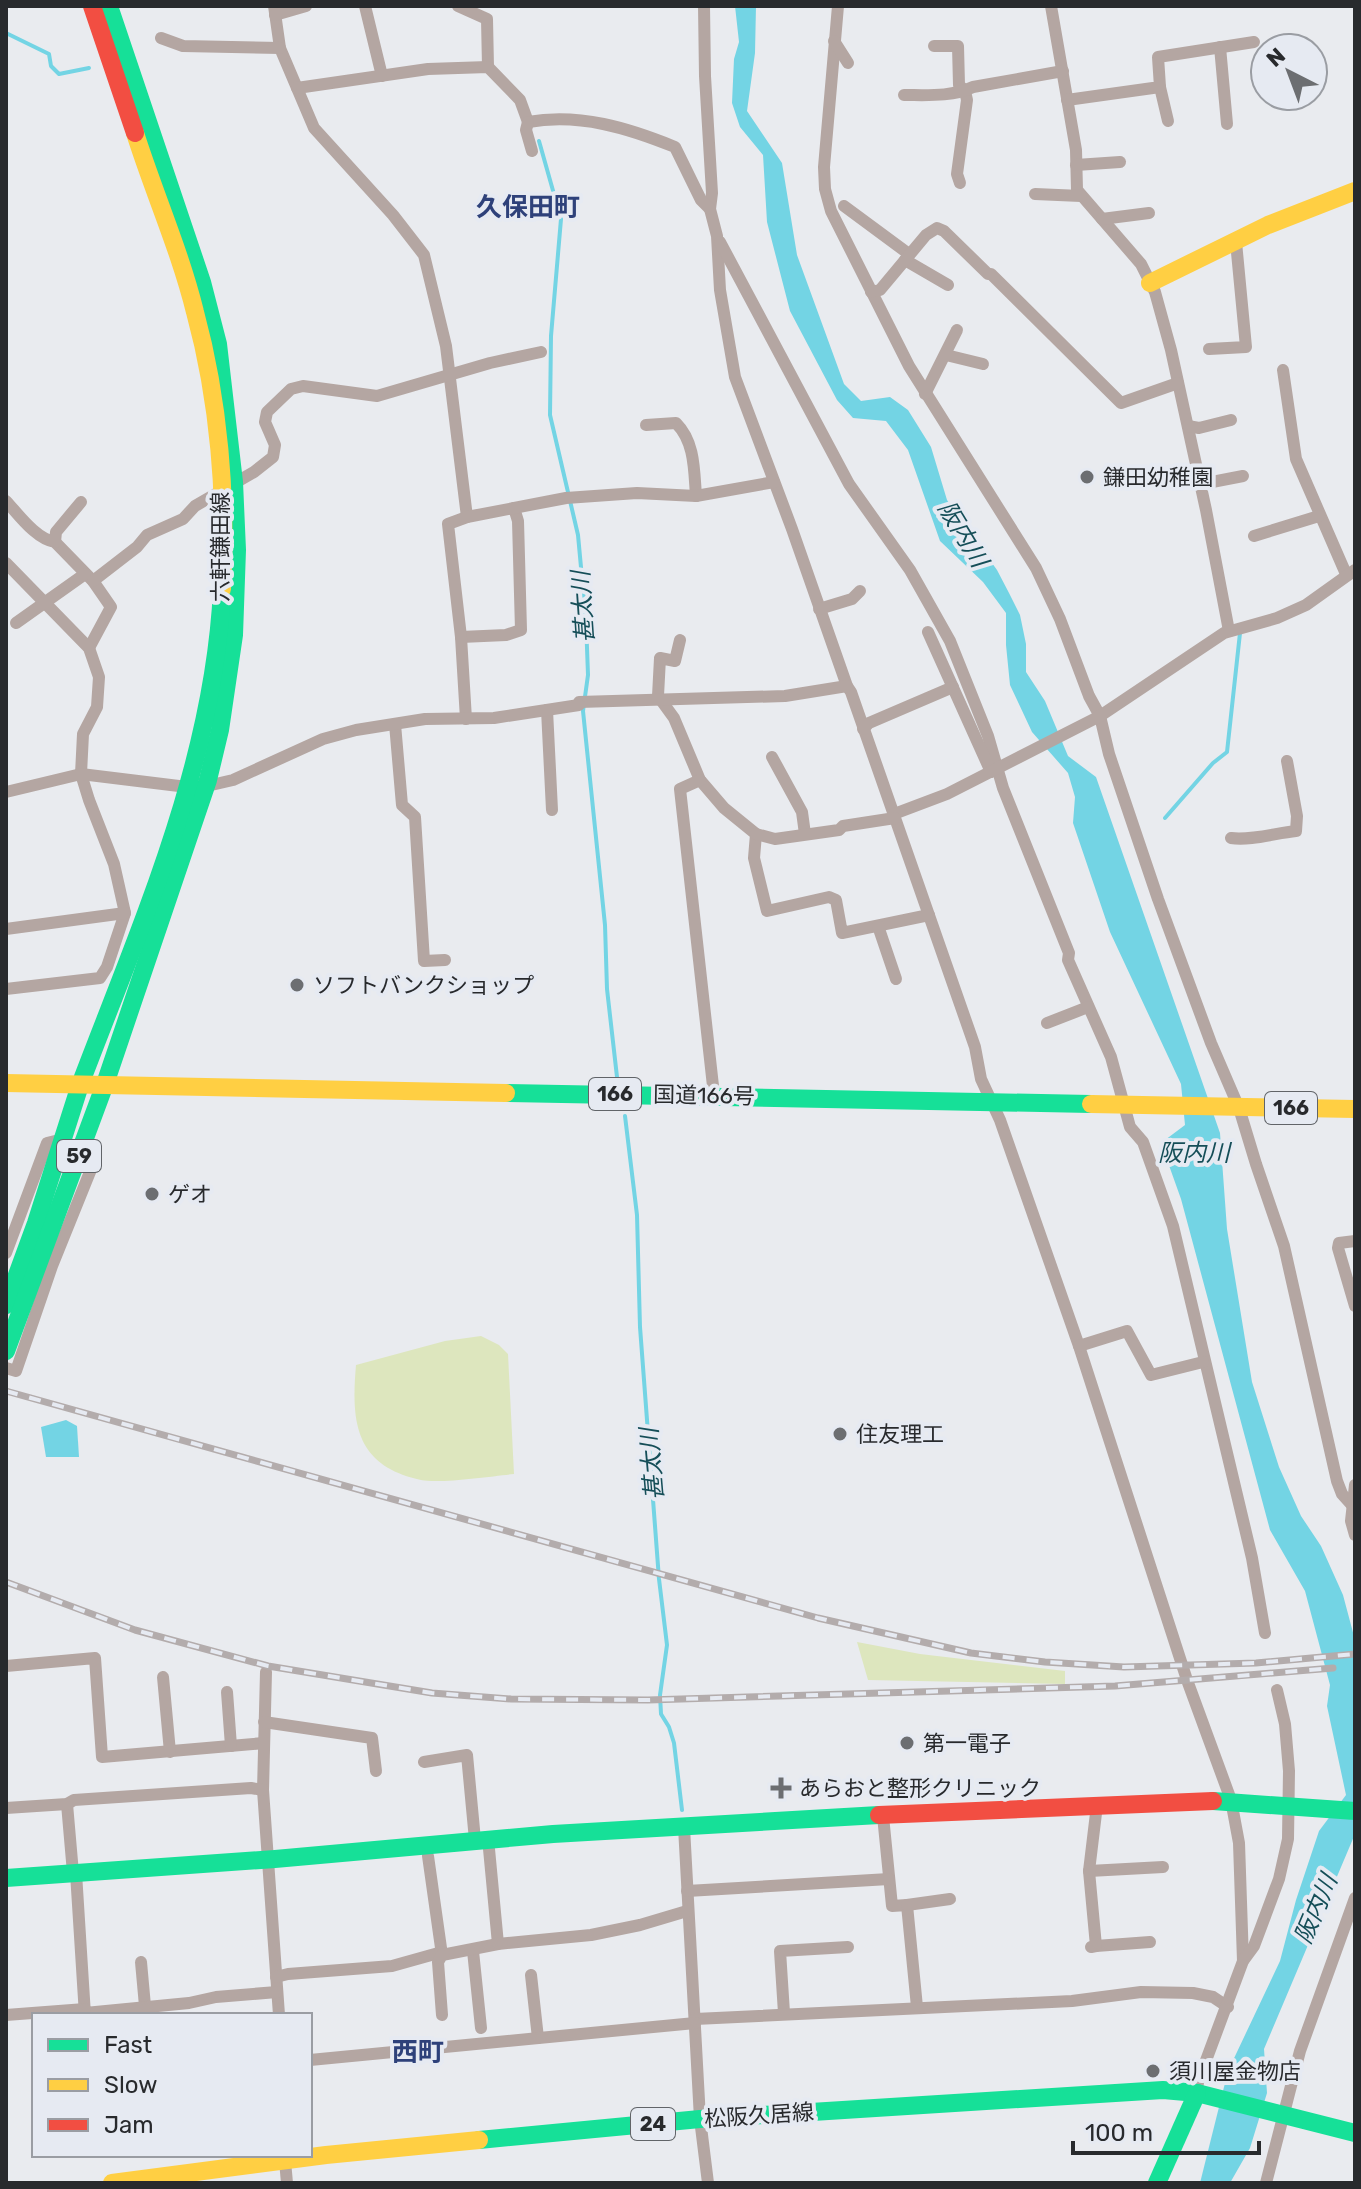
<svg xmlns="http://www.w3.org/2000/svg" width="1361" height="2189" viewBox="0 0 1361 2189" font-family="Rubik,'Noto Sans JP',sans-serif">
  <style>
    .green { fill: #dde6be }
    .water { fill: #73d4e4 }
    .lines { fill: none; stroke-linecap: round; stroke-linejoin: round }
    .stream { stroke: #73d4e4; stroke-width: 4 }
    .street { stroke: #b4a6a2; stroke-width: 12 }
    .fast { stroke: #16e098; stroke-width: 18 }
    .slow { stroke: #ffcf43; stroke-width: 18 }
    .jam { stroke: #f24e42; stroke-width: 18 }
    .rail-casing { stroke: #b3acac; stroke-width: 7 }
    .rail { stroke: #e6eaf2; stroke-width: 4; stroke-dasharray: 12; stroke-linecap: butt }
    .poi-dot { fill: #6c6e71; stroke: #e6eaf2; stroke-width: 3 }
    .labels { text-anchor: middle; stroke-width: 8; stroke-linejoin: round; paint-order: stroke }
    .shield { fill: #e6eaf2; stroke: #616468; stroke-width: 2 }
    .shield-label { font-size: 20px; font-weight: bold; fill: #282a2d }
    .poi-label { font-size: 22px; fill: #282a2d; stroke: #e6eaf2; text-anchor: start }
    .street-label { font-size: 22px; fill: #282a2d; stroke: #e6eaf2 }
    .water-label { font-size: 24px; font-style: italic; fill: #154e58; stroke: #e6eaf2 }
    .quarter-label { font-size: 26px; font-weight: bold; fill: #2e417a; stroke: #e6eaf2 }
  </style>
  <rect width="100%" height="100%" fill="#e9ebef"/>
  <g class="green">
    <path d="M 481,1336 L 499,1345 L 508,1354 L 514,1474 C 492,1476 440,1484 421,1480 C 355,1466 351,1422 356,1365 L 445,1341 Z"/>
    <polygon points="857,1642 920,1654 1065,1671 1065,1684 868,1680"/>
  </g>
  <g class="water">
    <polygon points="735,6 756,6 755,53 747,111 782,163 797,255 844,384 861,401 890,397 908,410 931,447 947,500 997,570 1009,593 1020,615 1026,644 1026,672 1045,701 1068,756 1096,777 1220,1133 1227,1229 1252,1382 1279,1467 1301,1516 1321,1546 1343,1595 1355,1640 1355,1834 1264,2049 1267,2093 1250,2148 1230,2183 1200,2183 1228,2071 1280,1961 1296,1900 1319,1831 1346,1795 1327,1706 1330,1685 1305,1591 1270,1530 1181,1199 1161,1143 1185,1125 1181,1084 1110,932 1073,823 1075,797 1068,773 1032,732 1010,685 1006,645 1006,613 983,582 940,541 908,450 886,421 853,418 837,400 790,311 767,222 763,155 740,127 732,103 734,59 739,42"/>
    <polygon points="66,1420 77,1426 79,1457 46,1457 41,1427"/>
  </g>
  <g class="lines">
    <g class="stream">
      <polyline points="6,33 49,54 51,66 59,74 89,68"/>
      <polyline points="539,141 561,219 551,336 550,415 578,535 586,621 588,675 583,711 605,925 607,989 617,1077"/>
      <polyline points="1165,818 1213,763 1227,752 1240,633"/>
      <polyline points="625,1116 637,1215 640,1327 659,1579 667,1645 660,1695 661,1714 669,1727 674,1743 682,1810"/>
    </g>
    <g class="street">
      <polyline points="274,6 280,48 314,128 393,215 424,255 446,346 467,517"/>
      <polyline points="365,6 382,76"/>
      <polyline points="458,6 487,19 488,67"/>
      <polyline points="704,6 705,76 712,193 710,209 717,236 720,290 735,377 792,529 847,686 851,692 975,1047 981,1079 1000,1120 1079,1346 1187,1680 1231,1800 1239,1843 1243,1961"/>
      <polyline points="838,6 824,167 825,189 831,211 909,366 1036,568 1060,619 1089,696 1100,716 1109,754 1158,899 1211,1043 1239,1108 1256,1164 1284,1246 1337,1481 1342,1494 1351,1504"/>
      <polyline points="1051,6 1076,150 1077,190 1141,264 1155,292 1171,350 1206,510 1229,631"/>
      <polyline points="275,15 306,6"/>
      <polyline points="161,38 183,46 280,48"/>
      <polyline points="834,41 848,63"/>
      <polyline points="934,46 958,46 959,85 965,91 967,100 957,174 960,183"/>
      <polyline points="1220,47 1227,124"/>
      <polyline points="1160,87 1168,121"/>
      <path d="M 297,88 L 428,69 L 488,67 L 520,100 L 528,122 C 580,113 628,128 675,147 L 701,200 L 710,209"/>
      <path d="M 904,95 C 927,95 952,97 973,87 L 1063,71"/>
      <polyline points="1067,100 1160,87 1158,57 1254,42"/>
      <polyline points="528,122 526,130 532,151"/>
      <polyline points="1076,165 1120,162"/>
      <polyline points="1035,194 1081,196"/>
      <polyline points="844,206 909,254"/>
      <polyline points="1102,219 1149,213"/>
      <polyline points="720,242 849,484 910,570 950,641 988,736 1003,788 1069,953 1068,960 1111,1057 1130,1127 1143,1142 1173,1226 1252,1558 1265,1633"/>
      <polyline points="905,260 948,285"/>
      <polyline points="871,292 880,290 926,235 937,228 944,231 988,274 991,274 1121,403 1178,383"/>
      <polyline points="1209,349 1246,347 1236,242"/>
      <polyline points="946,355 983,364"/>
      <polyline points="1283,370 1296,459 1346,574"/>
      <polyline points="925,394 957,330"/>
      <path d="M 646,425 L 676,423 C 695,442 694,470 696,496"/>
      <polyline points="1188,426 1199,428 1231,420"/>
      <polyline points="1200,480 1212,482 1243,476"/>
      <path d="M 6,501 C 19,515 36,539 55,542 L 93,581 L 111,607 L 89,648"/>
      <polyline points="1254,536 1319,516"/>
      <polyline points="55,542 56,532 81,502"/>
      <polyline points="6,563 89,648 99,677 97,707 83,734 81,774 89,800 114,864 125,913 107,967 100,978 6,989"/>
      <polyline points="93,581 137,547 147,535 183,519 195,506 254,472 273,457 275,445 265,422 267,412 291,389 303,386 377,396 490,363 541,352"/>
      <polyline points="819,609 852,599 860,591"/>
      <polyline points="16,623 85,574"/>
      <polyline points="928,632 991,772"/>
      <polyline points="461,637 506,635 521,630 518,521 514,508"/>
      <polyline points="680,640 675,661 660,658 658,696 674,718 700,780 724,808 756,834 754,858 767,911 829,897 836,900 842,933 929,915"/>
      <polyline points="579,702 785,696 847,686"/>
      <polyline points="547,710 552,810"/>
      <polyline points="466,719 461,637 448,524 467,517 566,498 637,493 696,496 774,482"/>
      <polyline points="395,724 402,805 415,817 424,961 445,960"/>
      <polyline points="863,729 869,723 953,687"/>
      <polyline points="772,757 802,812 805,834"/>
      <polyline points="700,780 680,789 714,1095"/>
      <polyline points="6,792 81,774 187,787 207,786 233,780 323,739 356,730 425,719 494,718 579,705"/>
      <polyline points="894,814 947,794 1100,716 1224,633 1277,618 1306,605 1355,570"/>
      <polyline points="756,834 775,839 839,830 843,826 895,818"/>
      <path d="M 1231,838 C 1250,841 1276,833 1296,831 L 1297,816 L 1287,761"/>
      <polyline points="878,926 896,979"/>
      <polyline points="6,929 125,913"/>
      <polyline points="1047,1023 1088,1007"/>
      <polyline points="1355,1241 1339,1243 1338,1248 1355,1306"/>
      <polyline points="6,1253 47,1143 63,1139"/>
      <polyline points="1079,1346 1127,1331 1151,1375 1203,1362"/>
      <polyline points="6,1368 16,1371 52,1266 94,1162 85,1140"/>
      <polyline points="1355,1485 1351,1521 1355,1535"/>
      <polyline points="6,1666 95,1658 102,1757 264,1743"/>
      <polyline points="266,1672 263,1790 279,2015"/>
      <polyline points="163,1677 170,1752"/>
      <polyline points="227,1692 231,1746"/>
      <polyline points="264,1722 372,1738 376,1771"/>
      <polyline points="424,1762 467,1755 475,1840"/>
      <polyline points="67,1804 73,1873"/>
      <polyline points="6,1808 67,1804 74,1800 251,1788 263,1790"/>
      <polyline points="883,1816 892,1906 907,1905 917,2007"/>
      <polyline points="684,1827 700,2119 708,2183"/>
      <polyline points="489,1849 498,1944"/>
      <polyline points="428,1856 442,1955"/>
      <polyline points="1089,1871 1163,1867"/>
      <polyline points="76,1873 85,2015"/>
      <polyline points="687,1891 889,1879"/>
      <polyline points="907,1905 950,1899"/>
      <polyline points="1096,1946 1150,1942"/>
      <polyline points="1091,1947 1096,1946 1089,1871 1097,1805"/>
      <polyline points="473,1951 481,2028"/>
      <polyline points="141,1962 145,2006"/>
      <polyline points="531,1975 538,2038"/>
      <polyline points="276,1977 288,1974 392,1966 442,1952"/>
      <polyline points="85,2013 189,2003 216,1997 277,1992"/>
      <polyline points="784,2013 780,1951 848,1947"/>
      <polyline points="6,2015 85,2009"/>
      <polyline points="442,2015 438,1962 442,1955 498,1944 591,1935 640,1925 687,1911"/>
      <polyline points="695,2019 1072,2001 1141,1992 1193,1993 1213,1997 1228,2007"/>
      <polyline points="310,2060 695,2023"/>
      <polyline points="1197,2093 1198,2082 1243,1961 1254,1946 1279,1879 1288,1839 1289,1771 1285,1724 1277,1690"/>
      <polyline points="285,2161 287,2183"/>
      <polyline points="1266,2183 1300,2051 1355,1898"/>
    </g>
    <g class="fast">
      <polyline points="105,1084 208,780 220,730 234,635 237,550 234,482 218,344 202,282 109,6"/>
      <path d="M 80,1085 C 141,924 214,763 222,589"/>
      <polyline points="506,1093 1091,1104"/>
      <polyline points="6,1305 36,1223 80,1085"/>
      <polyline points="6,1351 105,1084"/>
      <polyline points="1213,1801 1355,1811"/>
      <polyline points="6,1878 275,1859 553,1834 879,1815"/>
      <polyline points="479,2140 700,2119 1163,2090 1197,2093 1355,2133"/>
      <polyline points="1157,2183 1197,2093"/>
    </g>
    <g class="slow">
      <path d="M 135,133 C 154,193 180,251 195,312 C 219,400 227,498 222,589"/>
      <polyline points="1150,283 1268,225 1355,191"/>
      <polyline points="6,1083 506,1093"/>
      <polyline points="1091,1104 1355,1109"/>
      <polyline points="112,2183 326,2155 479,2140"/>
    </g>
    <g class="jam">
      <polyline points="92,6 135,133"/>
      <polyline points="879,1815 1213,1801"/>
    </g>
    <g class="rail-casing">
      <g id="rail">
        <polyline points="6,1391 818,1618 971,1653 1045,1662 1124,1667 1256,1663 1355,1654"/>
        <polyline points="6,1582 135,1630 268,1666 432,1693 511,1699 648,1700 1115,1686 1333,1668"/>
      </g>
    </g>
    <use href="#rail" class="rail"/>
  </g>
  <g class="poi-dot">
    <circle cx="1087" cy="477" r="8"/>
    <circle cx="297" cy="985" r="8"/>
    <circle cx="152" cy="1194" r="8"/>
    <circle cx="840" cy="1434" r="8"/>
    <circle cx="907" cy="1743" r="8"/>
    <path d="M777 1776h8v8h8v8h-8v8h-8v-8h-8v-8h8z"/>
    <circle cx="1153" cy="2071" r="8"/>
  </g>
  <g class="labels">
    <g class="shield">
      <rect x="589" y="1078" width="52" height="32" rx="6"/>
      <rect x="1265" y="1092" width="52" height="32" rx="6"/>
      <rect x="57" y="1140" width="44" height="32" rx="6"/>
      <rect x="631" y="2108" width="44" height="32" rx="6"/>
    </g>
    <g class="shield-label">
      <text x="615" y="1101">166</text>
      <text x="1291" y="1115">166</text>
      <text x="79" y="1163">59</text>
      <text x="653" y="2131">24</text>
    </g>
    <g class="poi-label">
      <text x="1103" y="485">鎌田幼稚園</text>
      <text x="313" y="993">ソフトバンクショップ</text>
      <text x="168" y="1202">ゲオ</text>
      <text x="856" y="1442">住友理工</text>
      <text x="923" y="1751">第一電子</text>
      <text x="799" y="1796">あらおと整形クリニック</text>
      <text x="1169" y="2079">須川屋金物店</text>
    </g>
    <g class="street-label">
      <text transform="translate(220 547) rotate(-90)" y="8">六軒鎌田線</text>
      <text transform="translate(704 1095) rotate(1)" y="8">国道166号</text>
      <text transform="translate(759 2115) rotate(-4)" y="8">松阪久居線</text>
    </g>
    <g class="water-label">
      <text transform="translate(963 534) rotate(59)" y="8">阪内川</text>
      <text transform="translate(583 607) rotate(-94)" y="8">甚太川</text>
      <text x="1194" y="1161">阪内川</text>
      <text transform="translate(652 1464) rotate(-95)" y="8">甚太川</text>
      <text transform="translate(1316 1909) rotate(-67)" y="8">阪内川</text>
    </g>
    <g class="quarter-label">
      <text x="528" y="216">久保田町</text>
      <text x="418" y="2061">西町</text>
    </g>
  </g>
  <rect width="1361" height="2189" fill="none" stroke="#282a2d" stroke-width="16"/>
  <rect x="32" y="2013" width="280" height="144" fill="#e6eaf2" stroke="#9a9da3" stroke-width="2"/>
  <rect x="48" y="2039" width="40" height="12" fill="#16e098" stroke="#9a9da3" stroke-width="2"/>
  <text x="104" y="2053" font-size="24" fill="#282a2d">Fast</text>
  <rect x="48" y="2079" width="40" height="12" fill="#ffcf43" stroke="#9a9da3" stroke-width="2"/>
  <text x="104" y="2093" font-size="24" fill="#282a2d">Slow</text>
  <rect x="48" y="2119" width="40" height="12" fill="#f24e42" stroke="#9a9da3" stroke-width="2"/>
  <text x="104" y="2133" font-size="24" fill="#282a2d">Jam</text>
  <g transform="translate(1289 72) rotate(318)"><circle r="38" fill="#e6eaf2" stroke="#9a9da3" stroke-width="2"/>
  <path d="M0-6L14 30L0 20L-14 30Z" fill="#6c6e71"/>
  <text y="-12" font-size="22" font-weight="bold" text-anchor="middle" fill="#282a2d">N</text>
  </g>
  <path d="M1073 2141v12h186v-12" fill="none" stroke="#282a2d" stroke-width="4"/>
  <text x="1085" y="2141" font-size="24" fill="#282a2d" stroke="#e6eaf2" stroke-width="6" paint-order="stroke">100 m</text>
</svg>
